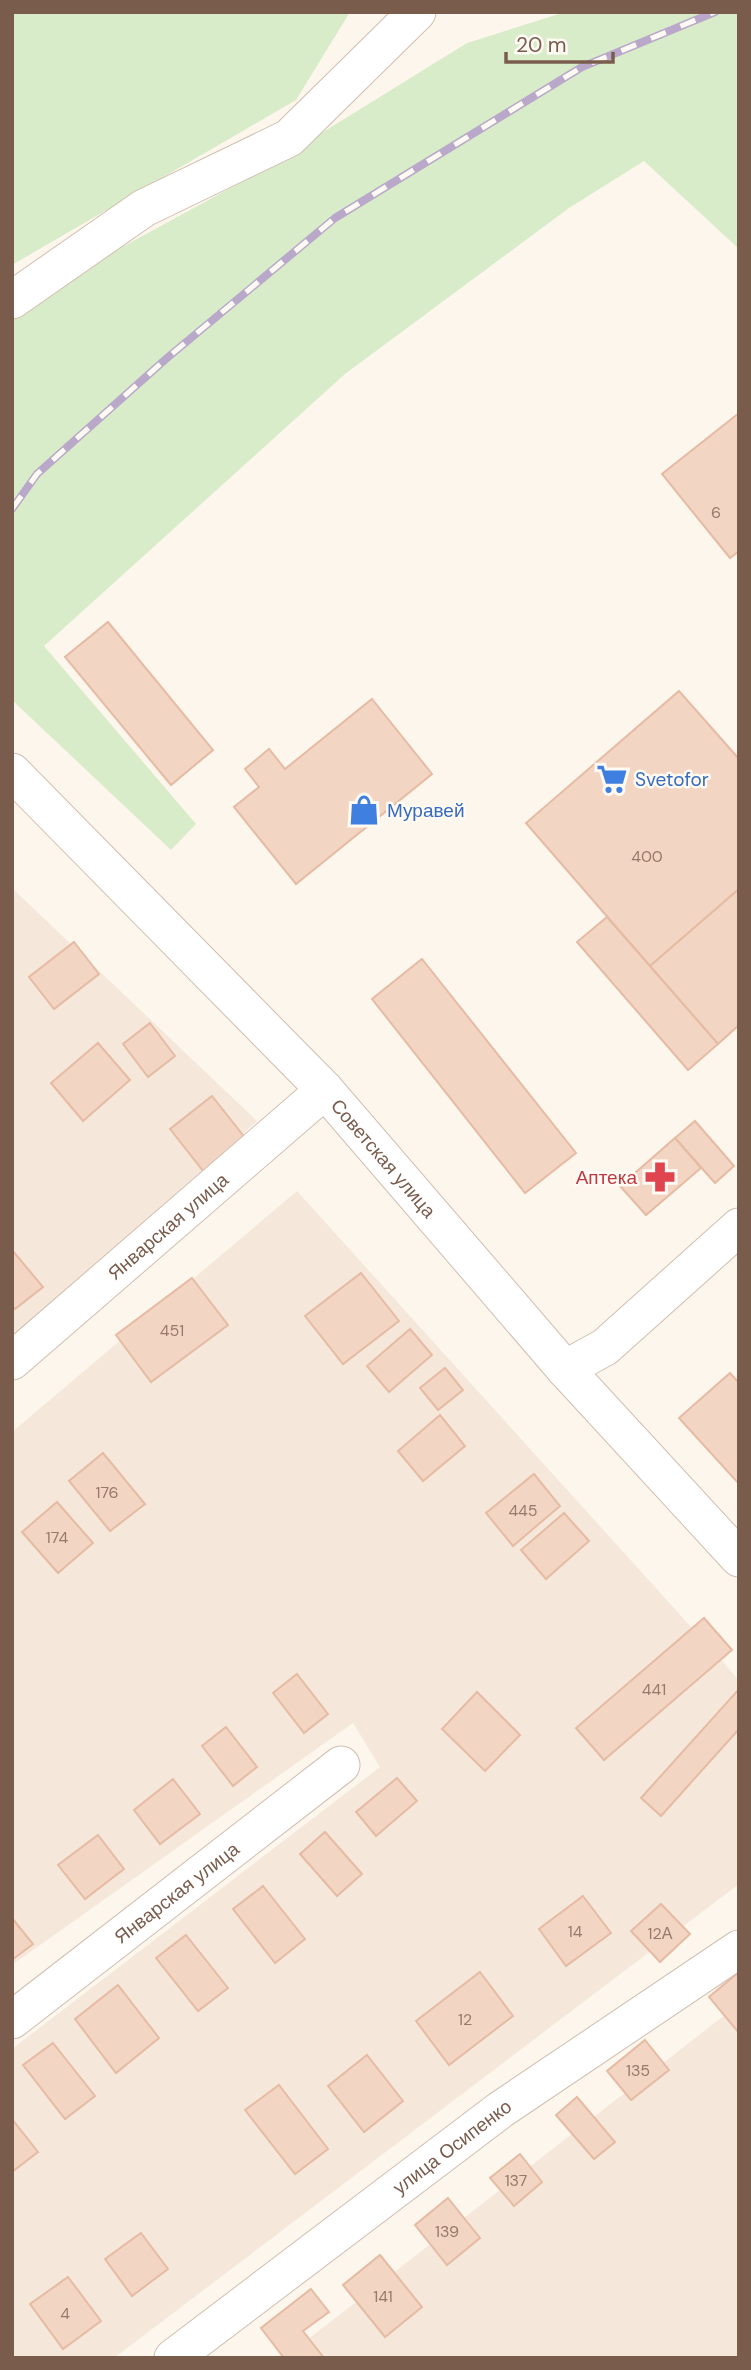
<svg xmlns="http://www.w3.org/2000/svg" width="751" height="2370" viewBox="0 0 751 2370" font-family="'DM Sans',sans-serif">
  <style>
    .residential { fill: #f5e8da }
    .green { fill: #d8ecc9 }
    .building { fill: #f3d5c3; stroke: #e6bba3; stroke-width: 2 }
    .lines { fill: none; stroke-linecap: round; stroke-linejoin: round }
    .street-casing { stroke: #d1beb0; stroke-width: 39 }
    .street { stroke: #fff; stroke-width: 37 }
    .rail-casing { stroke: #b9a8c9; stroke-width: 8 }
    .rail { stroke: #fffaf3; stroke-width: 5; stroke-dasharray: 16; stroke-linecap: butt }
    .labels { text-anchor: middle; stroke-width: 5; stroke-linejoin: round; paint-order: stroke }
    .number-label { font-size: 16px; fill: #987a6a }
    .shop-label { font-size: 19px; fill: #366cbe; stroke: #fffaf3; text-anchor: start }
    .street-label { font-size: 19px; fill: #7a5c4d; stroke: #fffaf3 }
    .health-label { font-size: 19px; fill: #be3a42; stroke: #fffaf3; text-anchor: end }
  </style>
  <rect width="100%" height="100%" fill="#fdf6ec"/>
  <g class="residential">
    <polygon points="12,888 257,1121 12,1342"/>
    <polygon points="297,1191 739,1680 739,1884 114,2358 12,2358 12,2049 380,1767 353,1723 12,1965 12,1432"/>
    <polygon points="739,2004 739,2358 284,2358"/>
  </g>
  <g class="green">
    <polygon points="12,12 350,12 296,100 12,265"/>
    <polygon points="565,12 739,12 739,249 644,161 569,208 345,374 44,646 196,824 171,850 12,700 12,307 247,179 467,43"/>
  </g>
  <g class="building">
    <polygon points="739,413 739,551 730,558 662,474"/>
    <polygon points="108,622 213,750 171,785 65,657"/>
    <polygon points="679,691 739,759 739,889 650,966 526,823"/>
    <polygon points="372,699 432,774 296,884 234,807 259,787 245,769 269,749 285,769"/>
    <polygon points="739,889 739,1025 718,1044 650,966"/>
    <polygon points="607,917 718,1044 688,1070 577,942"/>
    <polygon points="74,942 99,974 54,1009 29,977"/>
    <polygon points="422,959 576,1153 525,1193 372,999"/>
    <polygon points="150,1023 175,1056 148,1077 123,1044"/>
    <polygon points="98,1043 130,1080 83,1121 51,1083"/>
    <polygon points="212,1096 246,1139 204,1172 170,1129"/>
    <polygon points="695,1121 734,1166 715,1183 675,1138"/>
    <polygon points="675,1138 701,1168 646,1215 620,1186"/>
    <polygon points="12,1250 43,1287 15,1309 12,1305"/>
    <polygon points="361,1273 399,1321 343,1364 305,1316"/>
    <polygon points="192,1278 228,1325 151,1382 116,1335"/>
    <polygon points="410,1329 432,1355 389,1392 367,1366"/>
    <polygon points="445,1368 463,1390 438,1410 420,1388"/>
    <polygon points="730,1373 739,1383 739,1484 679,1418"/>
    <polygon points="440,1415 465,1446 423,1481 398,1451"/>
    <polygon points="103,1453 145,1504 110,1531 69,1481"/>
    <polygon points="534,1474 560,1506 513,1546 486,1513"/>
    <polygon points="57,1502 93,1543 58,1573 22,1532"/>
    <polygon points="564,1513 589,1541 546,1579 521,1550"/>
    <polygon points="704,1618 732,1650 604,1760 576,1728"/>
    <polygon points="297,1674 328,1714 304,1733 273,1693"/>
    <polygon points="739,1689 739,1729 661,1816 641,1798"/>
    <polygon points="477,1692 520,1735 485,1771 442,1729"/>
    <polygon points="226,1727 257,1767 233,1786 202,1746"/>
    <polygon points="397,1778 417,1801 376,1836 356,1812"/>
    <polygon points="173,1779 200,1814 160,1844 134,1810"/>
    <polygon points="325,1832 362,1874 337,1896 300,1854"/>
    <polygon points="98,1835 124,1869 85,1899 58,1865"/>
    <polygon points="263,1886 305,1939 275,1963 233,1909"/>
    <polygon points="583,1896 611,1933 566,1966 539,1929"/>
    <polygon points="661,1904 690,1934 660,1962 631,1931"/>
    <polygon points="12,1918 33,1944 12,1960"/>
    <polygon points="186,1935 228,1988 198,2011 156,1958"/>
    <polygon points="480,1972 513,2016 449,2065 416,2021"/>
    <polygon points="739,1972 739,2033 709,1997"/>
    <polygon points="118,1985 159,2038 116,2073 75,2019"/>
    <polygon points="645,2040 669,2070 631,2100 607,2071"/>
    <polygon points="53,2043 95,2096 65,2119 23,2065"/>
    <polygon points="367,2055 403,2101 364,2132 328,2086"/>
    <polygon points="279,2085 328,2149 295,2174 245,2110"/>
    <polygon points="577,2097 615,2142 594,2159 556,2115"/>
    <polygon points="12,2119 38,2152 12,2172"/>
    <polygon points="520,2154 542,2182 514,2206 490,2178"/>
    <polygon points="448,2198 480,2238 447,2265 415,2225"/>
    <polygon points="141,2233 168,2269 132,2296 105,2259"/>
    <polygon points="380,2255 422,2307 385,2337 343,2285"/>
    <polygon points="68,2277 101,2321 63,2349 30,2304"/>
    <polygon points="311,2289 329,2312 303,2331 324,2358 284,2358 261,2328"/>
  </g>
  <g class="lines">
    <g class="street-casing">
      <g id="street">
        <polyline points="12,300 144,208 289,138 417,12"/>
        <path id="s1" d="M 12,772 L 325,1090 L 565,1369 L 739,1558"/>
        <path id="s2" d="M 12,1361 L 325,1090"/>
        <polyline points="565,1369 605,1347 739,1227"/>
        <path id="s3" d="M 12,2020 L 341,1765"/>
        <path id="s4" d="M 173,2358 L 500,2110 L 739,1949"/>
      </g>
    </g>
    <use href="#street" class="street"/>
    <g class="rail-casing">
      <polyline id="rail" points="12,509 37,474 167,358 335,218 582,67 715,12"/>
    </g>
    <use href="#rail" class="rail"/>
  </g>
  <defs>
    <g id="supermarket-bare" transform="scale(2.415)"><path d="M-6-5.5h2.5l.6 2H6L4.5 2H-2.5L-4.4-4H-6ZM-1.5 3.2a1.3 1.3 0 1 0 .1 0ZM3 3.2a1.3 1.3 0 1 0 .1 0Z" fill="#3f7fe0" stroke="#fffaf3" stroke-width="2.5" paint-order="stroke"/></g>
    <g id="shop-bare" transform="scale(2.415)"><path d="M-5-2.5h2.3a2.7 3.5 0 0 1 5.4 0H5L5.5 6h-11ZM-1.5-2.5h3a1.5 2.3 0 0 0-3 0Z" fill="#3f7fe0" stroke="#fffaf3" stroke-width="2.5" paint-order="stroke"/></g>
    <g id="pharmacy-bare" transform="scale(2.415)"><path d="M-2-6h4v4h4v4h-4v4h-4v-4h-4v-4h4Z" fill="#e0444e" stroke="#fffaf3" stroke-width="2.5" paint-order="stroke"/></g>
  </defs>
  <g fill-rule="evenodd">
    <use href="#supermarket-bare" x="612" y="779"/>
    <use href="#shop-bare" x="364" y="810"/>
    <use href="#pharmacy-bare" x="660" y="1177"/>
  </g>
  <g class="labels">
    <g class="number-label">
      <text x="716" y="518">6</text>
      <text x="647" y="862">400</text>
      <text x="172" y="1336">451</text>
      <text x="107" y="1498">176</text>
      <text x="523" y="1516">445</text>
      <text x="57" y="1543">174</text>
      <text x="654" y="1695">441</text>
      <text x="575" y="1937">14</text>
      <text x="660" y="1939">12А</text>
      <text x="465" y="2025">12</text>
      <text x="638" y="2076">135</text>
      <text x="516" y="2186">137</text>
      <text x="447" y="2237">139</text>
      <text x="383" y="2302">141</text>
      <text x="65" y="2319">4</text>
    </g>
    <g class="shop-label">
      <text x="635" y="786">Svetofor</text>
      <text x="387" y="817">Муравей</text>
    </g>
    <g class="street-label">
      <text dy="7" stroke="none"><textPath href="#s1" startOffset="536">Советская улица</textPath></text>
      <text dy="7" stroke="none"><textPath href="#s2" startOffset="206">Январская улица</textPath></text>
      <text dy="7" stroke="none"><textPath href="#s3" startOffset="208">Январская улица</textPath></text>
      <text dy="7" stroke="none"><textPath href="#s4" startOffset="350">улица Осипенко</textPath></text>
    </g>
    <g class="health-label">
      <text x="637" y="1184">Аптека</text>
    </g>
  </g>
  <rect width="751" height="2370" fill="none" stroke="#7a5c4d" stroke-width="28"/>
  <path d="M506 52v10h107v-10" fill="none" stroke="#7a5c4d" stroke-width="3.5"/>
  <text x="516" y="52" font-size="21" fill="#7a5c4d" stroke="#fffaf3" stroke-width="5" paint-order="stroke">20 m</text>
</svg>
